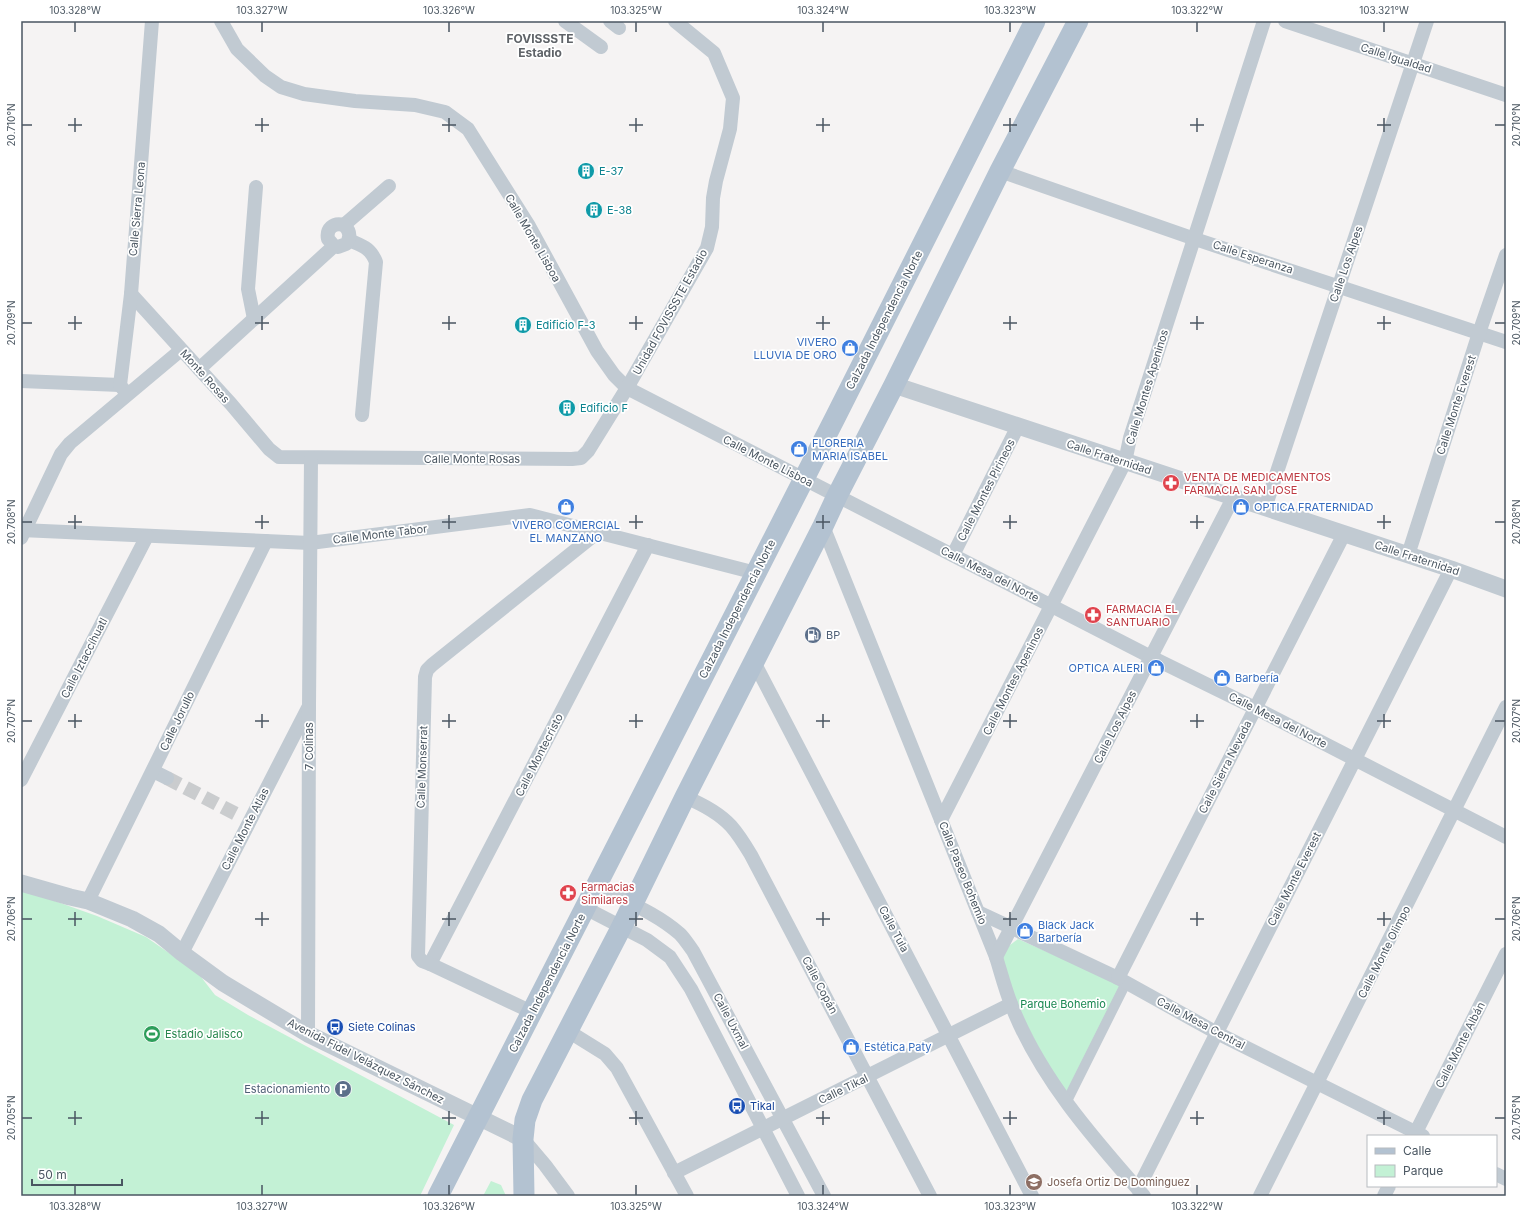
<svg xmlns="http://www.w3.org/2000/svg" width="1527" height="1217" viewBox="0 0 1527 1217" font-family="Inter,sans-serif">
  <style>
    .green { fill: #c3f1d5 }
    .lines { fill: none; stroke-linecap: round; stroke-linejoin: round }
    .minor-tunnel { stroke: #caccce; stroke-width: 14; stroke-dasharray: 14 7; stroke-linecap: butt }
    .pedestrian { stroke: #c1cad2; stroke-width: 10 }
    .minor { stroke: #c1cad2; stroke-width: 14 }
    .tertiary { stroke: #c1cad2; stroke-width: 17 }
    .primary { stroke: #b3c2d1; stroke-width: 21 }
    .ticks { fill: none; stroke: #4a5661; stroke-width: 1.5 }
    .labels { text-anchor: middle; stroke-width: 3.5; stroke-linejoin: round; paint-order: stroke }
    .street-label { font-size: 11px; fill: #4a5661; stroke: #fff }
    .culture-label { font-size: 11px; fill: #0d838f; stroke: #fff; text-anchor: start }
    .shop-label { font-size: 11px; fill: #366cbe; stroke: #fff; text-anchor: start }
    .health-label { font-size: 11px; fill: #be3a42; stroke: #fff; text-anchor: start }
    .service-label { font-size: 11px; fill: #4e5e75; stroke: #fff; text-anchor: start }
    .park-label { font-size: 11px; fill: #17864f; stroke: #fff }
    .transit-label { font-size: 11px; fill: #164399; stroke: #fff; text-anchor: start }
    .leisure-label { font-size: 11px; fill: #27864d; stroke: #fff; text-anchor: start }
    .education-label { font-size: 11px; fill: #785e54; stroke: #fff; text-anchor: start }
    .neighbourhood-label { font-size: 12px; font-weight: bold; fill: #5f6368; stroke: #fff }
    .neatline { fill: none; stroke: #4a5661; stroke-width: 1.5 }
    .ticks-label { font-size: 10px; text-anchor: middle; fill: #4a5661 }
  </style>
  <rect width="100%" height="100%" fill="#f5f3f3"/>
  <g class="green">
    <polygon points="21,889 97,916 146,937 198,973 215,995 248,1015 454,1125 420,1196 21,1196"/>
    <polygon points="1018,939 1122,985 1065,1097 1015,1003 1002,956 1010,945"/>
    <polygon points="491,1181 501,1185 506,1196 483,1196"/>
  </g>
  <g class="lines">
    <polyline class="minor-tunnel" points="167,778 240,816"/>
    <polyline class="pedestrian" points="1066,1103 1126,983"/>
    <g class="minor">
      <polyline points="221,21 237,49 265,76 281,87 304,94 355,101 415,105 445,112 468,129 529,226 597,351 614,375 627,388 1151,657 1255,708 1506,837"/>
      <polyline points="565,21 601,47"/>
      <polyline points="610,21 619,28"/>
      <polyline points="1285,21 1506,95"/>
      <polyline points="1000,171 1195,239 1506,342"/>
      <polyline points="344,225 389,186"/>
      <path d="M 349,240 C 362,246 370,247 376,262 L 362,415"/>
      <polyline points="131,294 231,404 269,449 279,457 572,459 581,458 588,451 627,388 707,248 712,227 713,198 716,181 730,129 733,98 714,53 675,21"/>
      <polyline points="254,319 248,289 256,187"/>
      <path d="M 199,369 L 334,246 L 338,247 L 346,244 C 351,237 350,231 344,225 C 333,222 326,229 328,239 L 334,246"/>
      <polyline points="21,381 120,385"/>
      <polyline points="127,394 120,385 131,294 152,21"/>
      <polyline points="1265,508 1427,21"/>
      <path d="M 823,526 L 996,957 C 1001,973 1005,989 1011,1004 C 1039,1077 1093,1138 1144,1196"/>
      <polyline points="21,530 310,543 530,515 756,573"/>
      <polyline points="21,538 61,454 70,443 181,350"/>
      <polyline points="953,555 1018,426"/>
      <polyline points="1408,555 1479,333 1506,255"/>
      <polyline points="754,662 1032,1196"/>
      <polyline points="153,771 167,778"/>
      <polyline points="21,780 147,536"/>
      <path d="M 685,797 C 702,804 718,812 731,826 C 739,835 745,845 751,855 L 930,1196"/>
      <polyline points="941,820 1125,462 1130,438 1264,21"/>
      <path d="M 596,886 C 624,901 655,912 680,934 C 685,939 689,946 693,951 L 824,1196"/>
      <polyline points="88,901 266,541"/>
      <polyline points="585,908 647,940 670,957 691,989 798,1196"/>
      <polyline points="978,912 1118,978 1217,1033 1423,1136"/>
      <polyline points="182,953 308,708"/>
      <polyline points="996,957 1233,498"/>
      <polyline points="430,964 648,545"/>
      <polyline points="1118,978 1344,534"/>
      <polyline points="532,1012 430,964 422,961 418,956 425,677 427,670 432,665 598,532"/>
      <polyline points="568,1031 605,1054 617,1068 687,1196"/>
      <polyline points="308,1034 309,706 311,458"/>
      <polyline points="1414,1136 1506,954"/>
      <polyline points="523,1139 545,1165 568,1196"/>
      <polyline points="674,1173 1011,1004"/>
      <polyline points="1496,1174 1506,1179"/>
      <polyline points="1138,1189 1451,569"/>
      <polyline points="1260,1196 1506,707"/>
      <polyline points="1384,1196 1389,1186"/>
    </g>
    <g class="tertiary">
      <polyline points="894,385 1451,569 1506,589"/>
      <polyline points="21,883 70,897 88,901 132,919 159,934 182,953 223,983 308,1034 523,1139"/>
    </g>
    <g class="primary">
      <polyline points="438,1196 836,416 1035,21"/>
      <polyline points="524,1196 523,1139 525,1120 532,1100 621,928 685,797 823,526 837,496 894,385 1000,171 1078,21"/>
    </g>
  </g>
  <path class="ticks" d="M 75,22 L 75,32M 262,22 L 262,32M 449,22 L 449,32M 636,22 L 636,32M 823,22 L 823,32M 1010,22 L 1010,32M 1197,22 L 1197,32M 1384,22 L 1384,32M 75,118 L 75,132M 262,118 L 262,132M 449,118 L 449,132M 636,118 L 636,132M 823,118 L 823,132M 1010,118 L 1010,132M 1197,118 L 1197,132M 1384,118 L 1384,132M 22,125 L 32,125M 68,125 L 82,125M 255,125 L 269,125M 442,125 L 456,125M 629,125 L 643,125M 816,125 L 830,125M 1003,125 L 1017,125M 1190,125 L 1204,125M 1377,125 L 1391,125M 1495,125 L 1505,125M 75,316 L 75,330M 262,316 L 262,330M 449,316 L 449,330M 636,316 L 636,330M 823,316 L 823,330M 1010,316 L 1010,330M 1197,316 L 1197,330M 1384,316 L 1384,330M 22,323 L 32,323M 68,323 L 82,323M 255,323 L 269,323M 442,323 L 456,323M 629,323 L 643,323M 816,323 L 830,323M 1003,323 L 1017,323M 1190,323 L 1204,323M 1377,323 L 1391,323M 1495,323 L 1505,323M 75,515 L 75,529M 262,515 L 262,529M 449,515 L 449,529M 636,515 L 636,529M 823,515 L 823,529M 1010,515 L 1010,529M 1197,515 L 1197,529M 1384,515 L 1384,529M 22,522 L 32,522M 68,522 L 82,522M 255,522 L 269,522M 442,522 L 456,522M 629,522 L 643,522M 816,522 L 830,522M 1003,522 L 1017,522M 1190,522 L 1204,522M 1377,522 L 1391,522M 1495,522 L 1505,522M 75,714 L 75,728M 262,714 L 262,728M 449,714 L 449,728M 636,714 L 636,728M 823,714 L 823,728M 1010,714 L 1010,728M 1197,714 L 1197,728M 1384,714 L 1384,728M 22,721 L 32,721M 68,721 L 82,721M 255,721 L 269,721M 442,721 L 456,721M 629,721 L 643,721M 816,721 L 830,721M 1003,721 L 1017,721M 1190,721 L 1204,721M 1377,721 L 1391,721M 1495,721 L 1505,721M 75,912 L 75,926M 262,912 L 262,926M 449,912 L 449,926M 636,912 L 636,926M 823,912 L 823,926M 1010,912 L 1010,926M 1197,912 L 1197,926M 1384,912 L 1384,926M 22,919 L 32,919M 68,919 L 82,919M 255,919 L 269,919M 442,919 L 456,919M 629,919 L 643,919M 816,919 L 830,919M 1003,919 L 1017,919M 1190,919 L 1204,919M 1377,919 L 1391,919M 1495,919 L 1505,919M 75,1111 L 75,1125M 262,1111 L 262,1125M 449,1111 L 449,1125M 636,1111 L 636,1125M 823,1111 L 823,1125M 1010,1111 L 1010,1125M 1197,1111 L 1197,1125M 1384,1111 L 1384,1125M 22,1118 L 32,1118M 68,1118 L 82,1118M 255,1118 L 269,1118M 442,1118 L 456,1118M 629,1118 L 643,1118M 816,1118 L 830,1118M 1003,1118 L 1017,1118M 1190,1118 L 1204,1118M 1377,1118 L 1391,1118M 1495,1118 L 1505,1118M 75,1185 L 75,1195M 262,1185 L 262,1195M 449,1185 L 449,1195M 636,1185 L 636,1195M 823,1185 L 823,1195M 1010,1185 L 1010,1195M 1197,1185 L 1197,1195"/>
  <defs>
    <g id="building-disc" transform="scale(0.9)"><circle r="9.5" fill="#0f9aa8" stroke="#fff"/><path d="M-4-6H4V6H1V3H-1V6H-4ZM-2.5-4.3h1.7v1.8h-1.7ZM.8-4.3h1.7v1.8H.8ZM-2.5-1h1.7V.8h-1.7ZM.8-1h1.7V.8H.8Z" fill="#fff"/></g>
    <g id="shop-disc" transform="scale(0.9)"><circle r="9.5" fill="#3f7fe0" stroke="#fff"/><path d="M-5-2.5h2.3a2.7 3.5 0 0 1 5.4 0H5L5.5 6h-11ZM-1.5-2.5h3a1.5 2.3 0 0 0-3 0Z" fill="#fff"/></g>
    <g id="pharmacy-disc" transform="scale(0.9)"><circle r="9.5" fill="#e0444e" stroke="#fff"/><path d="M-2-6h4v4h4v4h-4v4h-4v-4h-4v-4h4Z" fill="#fff"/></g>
    <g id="fuel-disc" transform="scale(0.9)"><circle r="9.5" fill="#5c6f8a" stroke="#fff"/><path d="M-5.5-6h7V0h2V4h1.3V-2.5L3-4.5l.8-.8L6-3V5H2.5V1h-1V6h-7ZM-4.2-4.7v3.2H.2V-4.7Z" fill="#fff"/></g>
    <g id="bus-disc" transform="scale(0.9)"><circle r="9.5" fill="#1a4fb4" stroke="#fff"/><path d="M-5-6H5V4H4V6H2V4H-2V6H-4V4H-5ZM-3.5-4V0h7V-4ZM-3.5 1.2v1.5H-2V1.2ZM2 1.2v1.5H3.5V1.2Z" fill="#fff"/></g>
    <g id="stadium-disc" transform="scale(0.9)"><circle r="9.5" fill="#2e9e5b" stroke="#fff"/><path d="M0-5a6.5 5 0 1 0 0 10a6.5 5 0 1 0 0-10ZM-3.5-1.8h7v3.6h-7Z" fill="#fff"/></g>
    <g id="parking-disc" transform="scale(0.9)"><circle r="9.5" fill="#5c6f8a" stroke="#fff"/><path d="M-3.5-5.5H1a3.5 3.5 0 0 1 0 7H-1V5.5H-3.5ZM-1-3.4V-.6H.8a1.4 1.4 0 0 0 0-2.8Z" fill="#fff"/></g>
    <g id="school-disc" transform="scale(0.9)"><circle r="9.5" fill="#8d6e63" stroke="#fff"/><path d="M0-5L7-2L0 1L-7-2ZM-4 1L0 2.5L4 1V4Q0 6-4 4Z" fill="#fff"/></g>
  </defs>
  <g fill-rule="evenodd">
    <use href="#building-disc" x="586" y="171"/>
    <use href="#building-disc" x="594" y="210"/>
    <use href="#building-disc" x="523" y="325"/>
    <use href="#shop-disc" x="850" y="348"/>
    <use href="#building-disc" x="567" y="408"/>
    <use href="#shop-disc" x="799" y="449"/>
    <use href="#pharmacy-disc" x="1171" y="483"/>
    <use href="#shop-disc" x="566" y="507"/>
    <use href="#shop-disc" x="1241" y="507"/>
    <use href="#pharmacy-disc" x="1093" y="615"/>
    <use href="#fuel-disc" x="813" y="635"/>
    <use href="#shop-disc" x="1156" y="668"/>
    <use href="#shop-disc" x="1222" y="678"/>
    <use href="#pharmacy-disc" x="568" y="893"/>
    <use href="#shop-disc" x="1025" y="931"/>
    <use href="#bus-disc" x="335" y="1027"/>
    <use href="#stadium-disc" x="152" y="1034"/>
    <use href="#shop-disc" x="851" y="1047"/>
    <use href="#parking-disc" x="343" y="1089"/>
    <use href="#bus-disc" x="737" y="1106"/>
    <use href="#school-disc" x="1034" y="1182"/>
  </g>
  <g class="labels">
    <g class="street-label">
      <text transform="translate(1396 58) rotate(18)" y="4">Calle Igualdad</text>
      <text transform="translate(137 209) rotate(-85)" y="4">Calle Sierra Leona</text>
      <text transform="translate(533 238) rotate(60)" y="4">Calle Monte Lisboa</text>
      <text transform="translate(1253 257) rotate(18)" y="4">Calle Esperanza</text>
      <text transform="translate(1346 264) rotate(-71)" y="4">Calle Los Alpes</text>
      <text transform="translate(670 312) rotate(-61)" y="4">Unidad FOVISSSTE Estadio</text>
      <text transform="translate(884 320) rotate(-63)" y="4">Calzada Independencia Norte</text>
      <text transform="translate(205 376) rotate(48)" y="4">Monte Rosas</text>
      <text transform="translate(1147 387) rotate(-73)" y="4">Calle Montes Apeninos</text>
      <text transform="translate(1456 405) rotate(-72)" y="4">Calle Monte Everest</text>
      <text transform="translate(1109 457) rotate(18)" y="4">Calle Fraternidad</text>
      <text x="472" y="463">Calle Monte Rosas</text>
      <text transform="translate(768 461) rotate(27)" y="4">Calle Monte Lisboa</text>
      <text transform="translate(986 490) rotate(-63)" y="4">Calle Montes Pirineos</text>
      <text transform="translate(380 534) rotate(-7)" y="4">Calle Monte Tabor</text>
      <text transform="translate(1417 558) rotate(18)" y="4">Calle Fraternidad</text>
      <text transform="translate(990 574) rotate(27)" y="4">Calle Mesa del Norte</text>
      <text transform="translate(737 609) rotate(-63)" y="4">Calzada Independencia Norte</text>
      <text transform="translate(84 658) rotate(-63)" y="4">Calle Iztaccíhuatl</text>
      <text transform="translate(1013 681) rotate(-63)" y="4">Calle Montes Apeninos</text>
      <text transform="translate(1278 720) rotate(27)" y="4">Calle Mesa del Norte</text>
      <text transform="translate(177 721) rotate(-64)" y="4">Calle Jorullo</text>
      <text transform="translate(1115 727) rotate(-63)" y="4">Calle Los Alpes</text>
      <text transform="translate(309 746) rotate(-90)" y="4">7 Colinas</text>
      <text transform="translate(539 755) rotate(-63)" y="4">Calle Montecristo</text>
      <text transform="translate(422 767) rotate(-88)" y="4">Calle Monserrat</text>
      <text transform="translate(1225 767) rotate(-63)" y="4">Calle Sierra Nevada</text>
      <text transform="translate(245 829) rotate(-63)" y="4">Calle Monte Atlas</text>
      <text transform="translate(963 873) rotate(68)" y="4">Calle Paseo Bohemio</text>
      <text transform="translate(1294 879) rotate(-63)" y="4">Calle Monte Everest</text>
      <text transform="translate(894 929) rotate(62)" y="4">Calle Tula</text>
      <text transform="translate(1384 952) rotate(-63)" y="4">Calle Monte Olimpo</text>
      <text transform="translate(547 983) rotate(-63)" y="4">Calzada Independencia Norte</text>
      <text transform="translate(820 985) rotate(62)" y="4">Calle Copán</text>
      <text transform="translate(731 1021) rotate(62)" y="4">Calle Uxmal</text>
      <text transform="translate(1201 1023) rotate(28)" y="4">Calle Mesa Central</text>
      <text transform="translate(1460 1045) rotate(-63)" y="4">Calle Monte Albán</text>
      <text transform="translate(366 1061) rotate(27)" y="4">Avenida Fidel Velázquez Sánchez</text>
      <text transform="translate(843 1089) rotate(-26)" y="4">Calle Tikal</text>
    </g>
    <g class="culture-label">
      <text x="599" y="175">E-37</text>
      <text x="607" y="214">E-38</text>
      <text x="536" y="329">Edificio F-3</text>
      <text x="580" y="412">Edificio F</text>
    </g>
    <g class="shop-label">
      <text x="837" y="346" text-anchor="end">VIVERO<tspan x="837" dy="13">LLUVIA DE ORO</tspan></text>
      <text x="812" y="447">FLORERIA<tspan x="812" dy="13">MARIA ISABEL</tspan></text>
      <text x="1254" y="511">OPTICA FRATERNIDAD</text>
      <text x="566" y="529" text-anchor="middle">VIVERO COMERCIAL<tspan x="566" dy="13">EL MANZANO</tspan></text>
      <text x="1143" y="672" text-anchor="end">OPTICA ALERI</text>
      <text x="1235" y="682">Barbería</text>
      <text x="1038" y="929">Black Jack<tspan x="1038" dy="13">Barbería</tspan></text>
      <text x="864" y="1051">Estética Paty</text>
    </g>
    <g class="health-label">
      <text x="1184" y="481">VENTA DE MEDICAMENTOS<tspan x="1184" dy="13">FARMACIA SAN JOSE</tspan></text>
      <text x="1106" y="613">FARMACIA EL<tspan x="1106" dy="13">SANTUARIO</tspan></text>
      <text x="581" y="891">Farmacias<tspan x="581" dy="13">Similares</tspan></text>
    </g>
    <g class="service-label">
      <text x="826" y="639">BP</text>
      <text x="330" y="1093" text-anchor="end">Estacionamiento</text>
    </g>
    <g class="park-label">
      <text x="1063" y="1008">Parque Bohemio</text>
    </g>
    <g class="transit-label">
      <text x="348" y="1031">Siete Colinas</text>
      <text x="750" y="1110">Tikal</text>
    </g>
    <g class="leisure-label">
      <text x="165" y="1038">Estadio Jalisco</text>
    </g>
    <g class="education-label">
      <text x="1047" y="1186">Josefa Ortiz De Dominguez</text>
    </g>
    <g class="neighbourhood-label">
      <text x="540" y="43">FOVISSSTE<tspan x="540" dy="14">Estadio</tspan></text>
    </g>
  </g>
  <rect width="1527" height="1217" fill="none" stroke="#ffffff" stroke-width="44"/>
  <rect x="1367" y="1135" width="130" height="52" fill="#ffffff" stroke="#b7bbc0"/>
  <rect x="1375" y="1148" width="20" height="6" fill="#b3c2d1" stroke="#b7bbc0"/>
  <text x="1403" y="1155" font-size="12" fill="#4a5661">Calle</text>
  <rect x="1375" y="1165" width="20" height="12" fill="#c3f1d5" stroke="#b7bbc0"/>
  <text x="1403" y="1175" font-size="12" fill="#4a5661">Parque</text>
  <path d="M32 1179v6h90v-6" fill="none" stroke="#4a5661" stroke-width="2"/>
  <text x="38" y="1179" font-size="12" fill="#4a5661" stroke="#ffffff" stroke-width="3" paint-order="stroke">50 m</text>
  <rect x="22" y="22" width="1483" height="1173" class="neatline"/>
  <g class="ticks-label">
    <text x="75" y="14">103.328°W</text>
    <text x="262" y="14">103.327°W</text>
    <text x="449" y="14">103.326°W</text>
    <text x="636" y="14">103.325°W</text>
    <text x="823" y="14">103.324°W</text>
    <text x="1010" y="14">103.323°W</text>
    <text x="1197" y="14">103.322°W</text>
    <text x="1384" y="14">103.321°W</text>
    <text transform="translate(11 125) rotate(-90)" y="4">20.710°N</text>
    <text transform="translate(1516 125) rotate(-90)" y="4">20.710°N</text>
    <text transform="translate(11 323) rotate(-90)" y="4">20.709°N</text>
    <text transform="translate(1516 323) rotate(-90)" y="4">20.709°N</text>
    <text transform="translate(11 522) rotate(-90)" y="4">20.708°N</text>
    <text transform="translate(1516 522) rotate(-90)" y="4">20.708°N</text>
    <text transform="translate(11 721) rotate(-90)" y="4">20.707°N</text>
    <text transform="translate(1516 721) rotate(-90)" y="4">20.707°N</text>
    <text transform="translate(11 919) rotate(-90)" y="4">20.706°N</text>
    <text transform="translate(1516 919) rotate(-90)" y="4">20.706°N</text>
    <text transform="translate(11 1118) rotate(-90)" y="4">20.705°N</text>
    <text transform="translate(1516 1118) rotate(-90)" y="4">20.705°N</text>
    <text x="75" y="1210">103.328°W</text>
    <text x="262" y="1210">103.327°W</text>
    <text x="449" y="1210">103.326°W</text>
    <text x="636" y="1210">103.325°W</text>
    <text x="823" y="1210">103.324°W</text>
    <text x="1010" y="1210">103.323°W</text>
    <text x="1197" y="1210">103.322°W</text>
  </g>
</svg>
